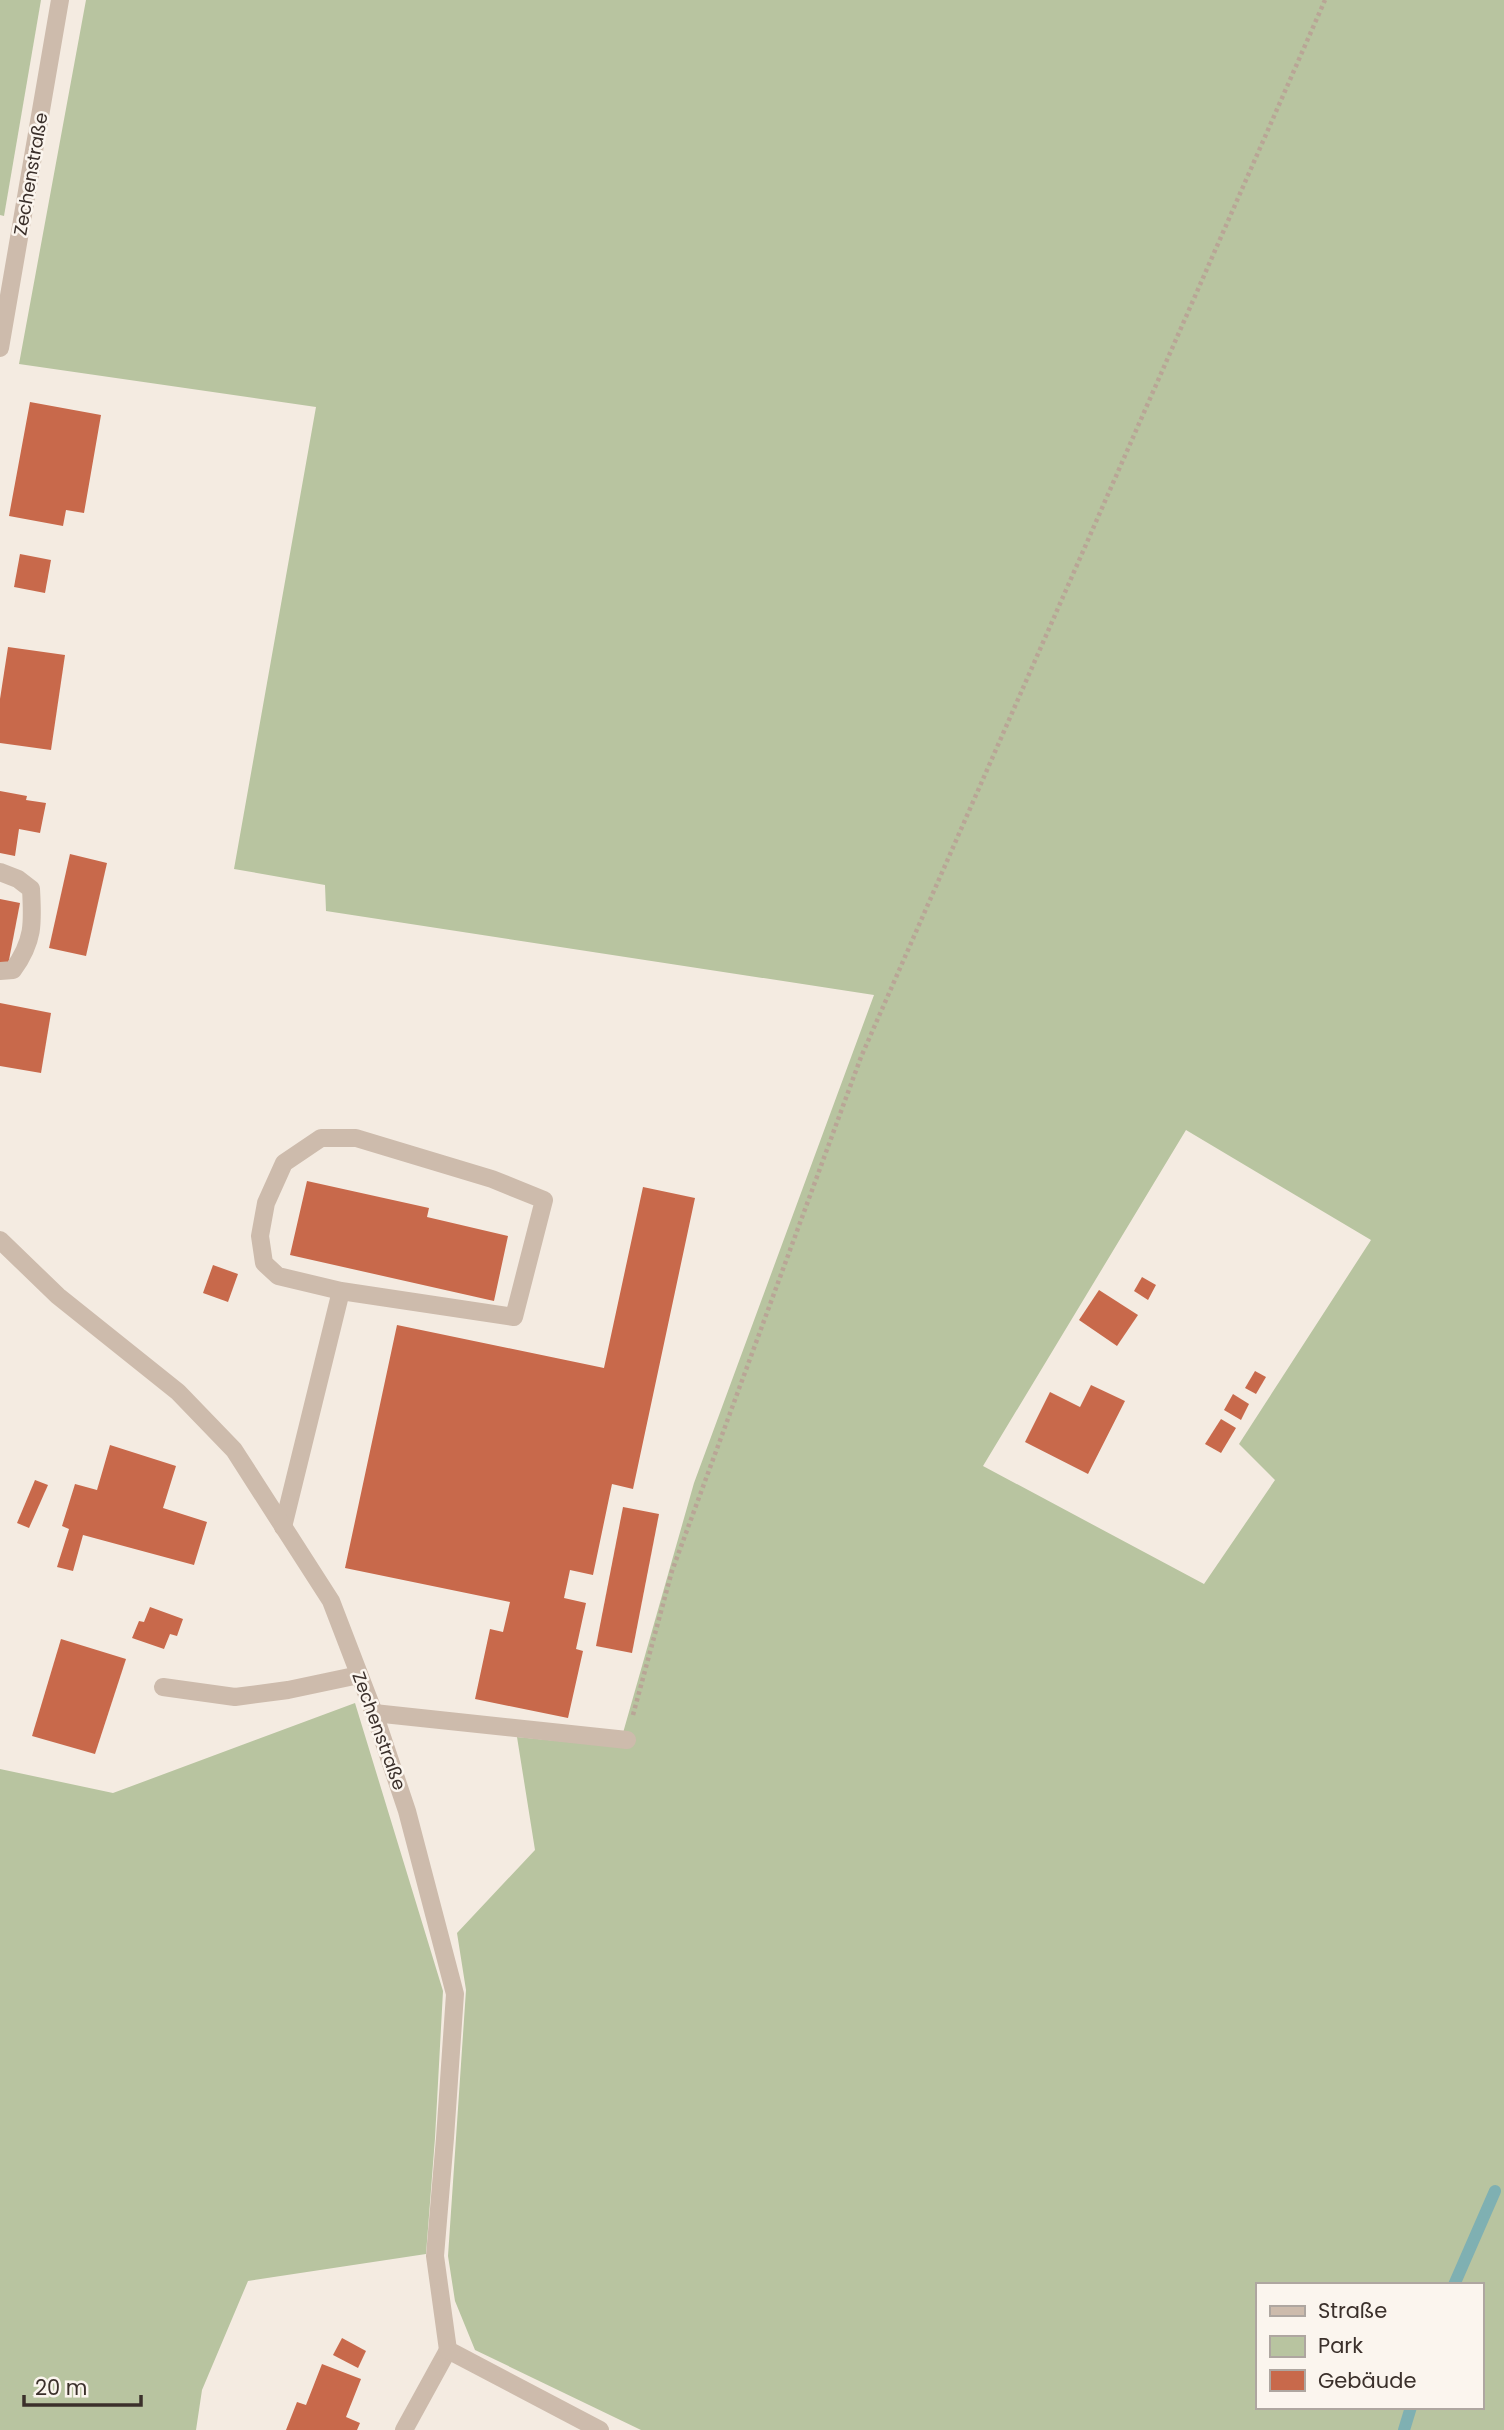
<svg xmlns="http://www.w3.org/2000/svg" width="1504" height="2430" viewBox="0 0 1504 2430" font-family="Poppins,sans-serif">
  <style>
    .green { fill: #b8c4a0; fill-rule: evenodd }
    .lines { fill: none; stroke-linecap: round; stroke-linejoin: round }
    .stream { stroke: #7fb0b2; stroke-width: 12 }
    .building { fill: #c8694b }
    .path { stroke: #b9a596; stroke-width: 4.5; stroke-dasharray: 3.5 3.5; stroke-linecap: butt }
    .lane { stroke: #cdbbac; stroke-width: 18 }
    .street { stroke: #cdbbac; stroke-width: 18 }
    .labels { text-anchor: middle; stroke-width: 5; stroke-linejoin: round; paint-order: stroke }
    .street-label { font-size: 18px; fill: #3b302b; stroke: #fbf5ee }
  </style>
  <rect width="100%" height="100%" fill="#f4ebe1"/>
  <g class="green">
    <polygon points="0,0 41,0 4,216 0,215"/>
    <path d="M 86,0 L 1504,0 L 1504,2430 L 641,2430 L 475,2350 L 455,2301 L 448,2256 L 466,1990 L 457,1933 L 535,1850 L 517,1737 L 619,1747 L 694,1483 L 874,995 L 326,911 L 325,885 L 234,869 L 316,407 L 19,364 ZM 1186,1130 L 1371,1240 L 1239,1444 L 1275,1480 L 1204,1584 L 983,1466 ZM 1257,2285 L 1481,2285 L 1481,2407 L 1257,2407 Z"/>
    <polygon points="355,1703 443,1991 435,2138 426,2254 248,2281 202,2390 196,2430 0,2430 0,1769 113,1793"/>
  </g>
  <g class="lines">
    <g class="stream">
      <polyline points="1454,2285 1495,2191"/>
      <polyline points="1404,2430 1411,2407"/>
    </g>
  </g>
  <g class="building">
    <polygon points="30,402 101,415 84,513 66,510 63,526 9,516"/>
    <polygon points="20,554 51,560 45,593 14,587"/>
    <polygon points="8,647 65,655 51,750 0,743 0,699"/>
    <polygon points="0,791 27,796 26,800 46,803 40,833 19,829 15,856 0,853"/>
    <polygon points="70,854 107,863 86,956 49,948"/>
    <polygon points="0,899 20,903 8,965 0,963"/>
    <polygon points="0,1003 51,1013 41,1073 0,1066"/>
    <polygon points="307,1181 429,1208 427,1217 508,1236 494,1301 290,1255"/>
    <polygon points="643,1187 695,1198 633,1489 612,1484 593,1575 570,1570 564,1598 586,1603 576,1649 583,1651 568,1718 475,1699 490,1629 503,1632 510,1602 345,1568 397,1325 604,1368"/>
    <polygon points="213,1265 238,1274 228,1302 203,1293"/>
    <polygon points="1142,1277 1156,1285 1148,1300 1134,1291"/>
    <polygon points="1099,1290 1138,1315 1117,1346 1079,1320"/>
    <polygon points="1255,1371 1266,1377 1256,1394 1245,1388"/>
    <polygon points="1091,1385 1125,1401 1088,1474 1025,1442 1050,1392 1080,1407"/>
    <polygon points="1233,1394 1249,1404 1241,1420 1224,1410"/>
    <polygon points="1221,1419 1236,1428 1221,1453 1205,1444"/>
    <polygon points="110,1445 176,1466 163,1508 207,1522 194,1565 83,1535 73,1571 57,1567 69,1529 62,1526 75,1484 97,1490"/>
    <polygon points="35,1480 48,1485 29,1528 17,1523"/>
    <polygon points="623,1507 659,1514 632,1653 596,1646"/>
    <polygon points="150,1607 183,1619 177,1636 170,1634 164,1649 132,1638 139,1621 144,1622"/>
    <polygon points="61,1639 126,1659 95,1754 32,1736"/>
    <polygon points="342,2338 366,2351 358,2368 333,2355"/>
    <polygon points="322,2364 361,2379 346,2417 360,2423 357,2430 286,2430 297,2402 306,2405"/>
  </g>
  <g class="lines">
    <polyline class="path" points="633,1715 672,1571 861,1057 1325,0"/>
    <g class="lane">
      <path d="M 0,872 L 18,879 L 31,889 C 33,923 34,941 13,970 L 0,971"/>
      <polyline points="283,1527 341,1291 514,1317 544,1200 492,1179 356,1138 321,1138 284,1163 266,1203 260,1236 264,1263 278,1276 341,1291"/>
      <polyline points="163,1687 235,1697 288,1690 359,1675"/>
      <polyline points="374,1713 627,1740"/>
      <polyline points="404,2430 448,2350"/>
    </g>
    <g class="street">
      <polyline points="0,348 60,0"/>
      <polyline points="0,1240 58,1296 178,1392 234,1450 331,1601 374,1713 407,1811 455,1994 445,2138 435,2256 448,2350 600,2430"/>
    </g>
  </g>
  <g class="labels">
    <g class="street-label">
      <text transform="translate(31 174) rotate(-80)" y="6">Zechenstraße</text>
      <text transform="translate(379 1731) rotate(70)" y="6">Zechenstraße</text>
    </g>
  </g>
  <rect x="1256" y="2283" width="228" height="126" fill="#fbf5ee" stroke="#aea6a0" stroke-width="2"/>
  <rect x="1270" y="2306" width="35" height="10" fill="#cdbbac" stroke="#aea6a0" stroke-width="2"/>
  <text x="1318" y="2318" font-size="21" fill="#3b302b">Straße</text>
  <rect x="1270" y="2336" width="35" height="21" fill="#b8c4a0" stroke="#aea6a0" stroke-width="2"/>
  <text x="1318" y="2353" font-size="21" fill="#3b302b">Park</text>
  <rect x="1270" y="2370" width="35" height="21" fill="#c8694b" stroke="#aea6a0" stroke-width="2"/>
  <text x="1318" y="2388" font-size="21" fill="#3b302b">Gebäude</text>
  <path d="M24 2395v10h117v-10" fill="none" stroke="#3b302b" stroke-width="3.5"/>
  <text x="35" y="2395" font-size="21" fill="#3b302b" stroke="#fbf5ee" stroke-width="5" paint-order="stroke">20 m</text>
</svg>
